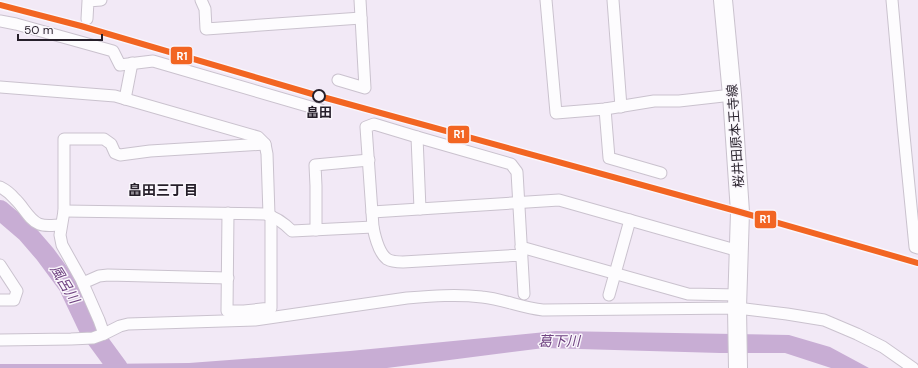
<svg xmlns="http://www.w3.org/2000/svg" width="918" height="368" viewBox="0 0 918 368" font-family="'DM Sans','Noto Sans JP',sans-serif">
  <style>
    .water { fill: #c8add4 }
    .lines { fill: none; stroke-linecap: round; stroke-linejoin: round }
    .river { stroke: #c8add4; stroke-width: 20 }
    .street-casing { stroke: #cac2ce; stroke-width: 13 }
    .primary-casing { stroke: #cac2ce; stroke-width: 20 }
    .street { stroke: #fdfcfe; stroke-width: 11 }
    .primary { stroke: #fdfcfe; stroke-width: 18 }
    .rail-1-casing { stroke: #faf6fc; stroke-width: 9 }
    .rail-1 { stroke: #f26522; stroke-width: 6 }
    .stop-dot { fill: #faf6fc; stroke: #261f2a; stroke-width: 2 }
    .labels { text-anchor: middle; stroke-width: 3; stroke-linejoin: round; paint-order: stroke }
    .stop-label { font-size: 13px; font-weight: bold; fill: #261f2a; stroke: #faf6fc }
    .street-label { font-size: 13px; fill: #261f2a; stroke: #faf6fc }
    .neighbourhood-label { font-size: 14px; font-weight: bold; fill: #261f2a; stroke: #faf6fc }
    .water-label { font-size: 14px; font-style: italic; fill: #6f4281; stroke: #faf6fc }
    .line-badge { stroke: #faf6fc; stroke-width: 1.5 }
    .badge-label { font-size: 11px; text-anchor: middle; font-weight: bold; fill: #fff }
  </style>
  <rect width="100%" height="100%" fill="#f2e9f6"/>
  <polygon class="water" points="556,331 789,335 830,347 869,368 831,368 785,353 720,353 544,348 387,368 0,368 0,364 97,364 189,363 350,351"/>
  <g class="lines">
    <polyline class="river" points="0,210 26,232 45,254 68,285 88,327 118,368"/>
    <g class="street-casing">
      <g id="street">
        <polyline points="201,0 205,9 206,29 361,18"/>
        <polyline points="546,0 556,113 605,109 654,101 679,101 732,95"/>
        <polyline points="613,0 621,107"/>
        <polyline points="892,0 903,125 915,247 918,248"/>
        <polyline points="87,19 88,1 101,0"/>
        <polyline points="0,21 16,24 113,51 120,65 153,61 321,110"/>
        <polyline points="338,80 365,88 360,0"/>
        <polyline points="0,87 115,96 258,137 265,144 267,154 269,215"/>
        <polyline points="125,99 132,63"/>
        <polyline points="605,109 609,158 661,173"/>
        <polyline points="417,137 420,209"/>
        <path d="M 0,187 C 6,190 11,194 15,199 C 23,206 29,220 39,224 C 46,227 54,225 61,225"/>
        <path d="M 64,211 L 265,214 C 276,217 284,223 292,231 L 373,227"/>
        <polyline points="372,212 559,200 739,251"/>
        <polyline points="228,213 227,311 244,311 271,308 271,216"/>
        <polyline points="316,230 316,186 315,165 369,160"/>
        <polyline points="521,247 688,294 738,295"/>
        <path d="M 522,255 L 403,262 C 398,262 392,262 387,259 C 379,253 375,237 373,227 L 366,127 L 374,124 L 417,137 L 511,164 L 517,172 L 524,294"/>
        <polyline points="0,265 17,291 14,300 0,300"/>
        <polyline points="83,283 99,276 108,275 228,278"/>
        <polyline points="609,295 630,220"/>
        <polyline points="104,334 99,320 81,279 62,245 60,235 64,211 64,139 104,139 111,144 115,153 120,155 150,151 265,144"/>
        <path d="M 0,340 L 71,339 L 93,338 L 104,334 L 120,326 L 128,324 L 255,320 L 407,298 C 432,296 457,294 482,297 C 503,299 522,308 543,310 L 737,308 L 787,314 L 824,320 L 857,334 L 883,347 L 913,368"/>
      </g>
    </g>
    <g class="primary-casing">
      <polyline id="primary" points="723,0 732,95 740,212 737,308 738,368"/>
    </g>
    <use href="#street" class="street"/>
    <use href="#primary" class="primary"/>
    <g class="rail-1-casing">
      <polyline id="rail-1" points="0,5 81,26 319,96 740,212 918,263"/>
    </g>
    <use href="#rail-1" class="rail-1"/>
  </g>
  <circle class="stop-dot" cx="319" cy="96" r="6"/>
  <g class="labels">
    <g class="stop-label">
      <text x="319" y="117">畠田</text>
    </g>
    <g class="street-label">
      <text transform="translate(735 136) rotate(-94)" y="5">桜井田原本王寺線</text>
    </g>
    <g class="neighbourhood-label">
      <text x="163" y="195">畠田三丁目</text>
    </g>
    <g class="water-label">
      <text transform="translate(65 284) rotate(59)" y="5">風呂川</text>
      <text x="559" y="346">葛下川</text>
    </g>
  </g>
  <g class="line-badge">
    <rect x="170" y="46" width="23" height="19" rx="4" fill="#f26522"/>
    <rect x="447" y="125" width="23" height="19" rx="4" fill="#f26522"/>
    <rect x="754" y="210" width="23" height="19" rx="4" fill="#f26522"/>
  </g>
  <g class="badge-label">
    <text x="182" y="60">R1</text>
    <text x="459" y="138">R1</text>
    <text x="765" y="223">R1</text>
  </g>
  <path d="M18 34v6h84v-6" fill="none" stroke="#261f2a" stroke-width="2"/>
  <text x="24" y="34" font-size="12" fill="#261f2a" stroke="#faf6fc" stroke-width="3" paint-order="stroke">50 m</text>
</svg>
